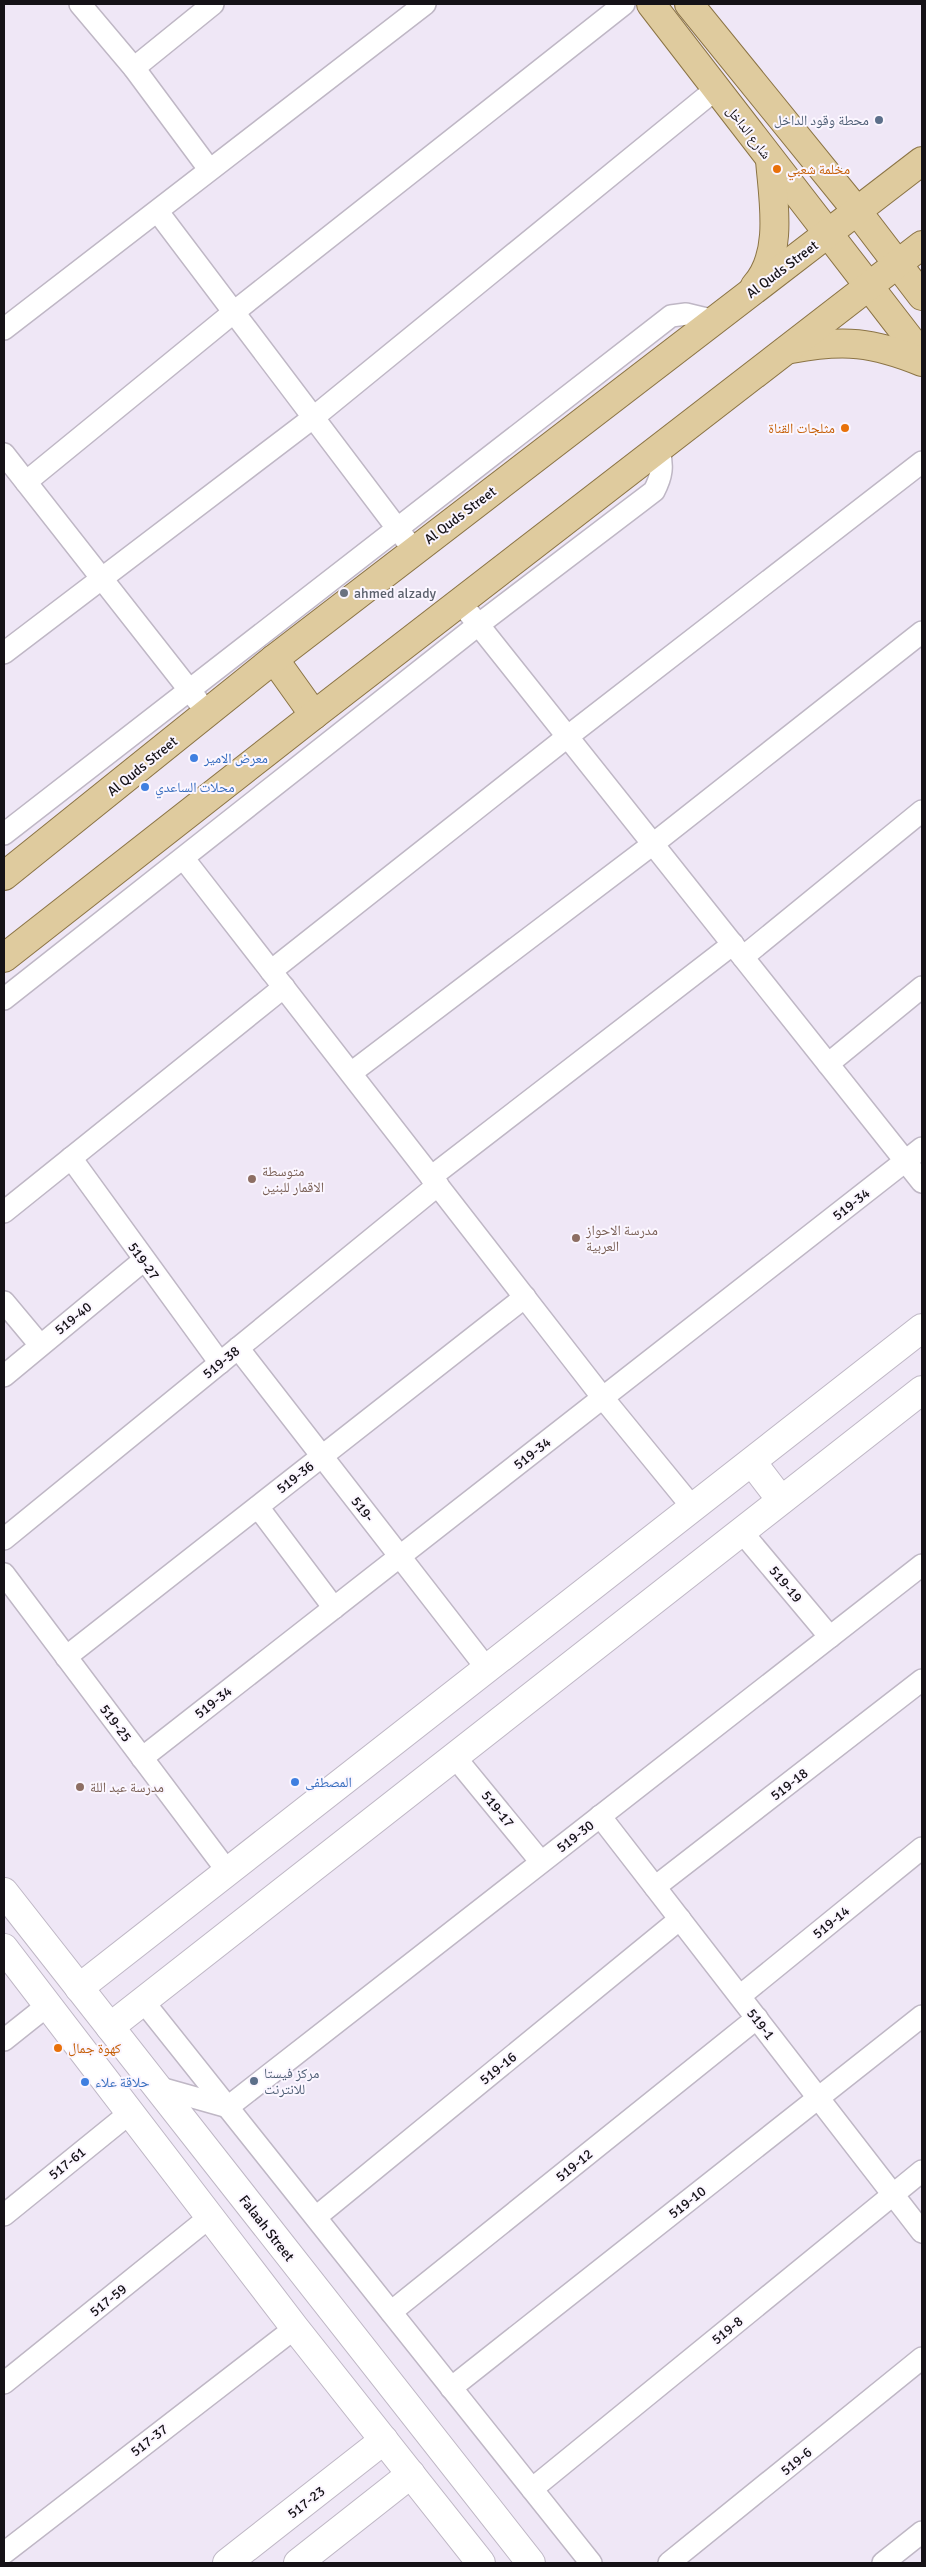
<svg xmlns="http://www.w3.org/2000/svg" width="926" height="2567" viewBox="0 0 926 2567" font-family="Signika,'Noto Naskh Arabic',sans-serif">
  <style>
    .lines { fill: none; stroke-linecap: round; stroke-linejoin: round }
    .street-casing { stroke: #bfb7c5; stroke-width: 24 }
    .secondary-casing { stroke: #bfb7c5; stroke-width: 30 }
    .primary-casing { stroke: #8b7445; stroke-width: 30 }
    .street { stroke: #fff; stroke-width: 21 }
    .secondary { stroke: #fff; stroke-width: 28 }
    .primary { stroke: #dfcb9e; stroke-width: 28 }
    .service-dot { fill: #5c6f8a; stroke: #fbf6ff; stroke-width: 2 }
    .food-dot { fill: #e8710a; stroke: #fbf6ff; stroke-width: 2 }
    .worship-dot { fill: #6b7280; stroke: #fbf6ff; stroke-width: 2 }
    .shop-dot { fill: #3f7fe0; stroke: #fbf6ff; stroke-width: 2 }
    .education-dot { fill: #8d6e63; stroke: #fbf6ff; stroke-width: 2 }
    .labels { text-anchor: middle; stroke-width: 4; stroke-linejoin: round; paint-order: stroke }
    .service-label { font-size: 14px; fill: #4e5e75; stroke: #fbf6ff; text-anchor: end }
    .street-label { font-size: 14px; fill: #151217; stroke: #fbf6ff }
    .food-label { font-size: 14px; fill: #c56008; stroke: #fbf6ff; text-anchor: start }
    .worship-label { font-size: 14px; fill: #5b616d; stroke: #fbf6ff; text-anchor: start }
    .shop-label { font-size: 14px; fill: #366cbe; stroke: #fbf6ff; text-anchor: start }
    .education-label { font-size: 14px; fill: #785e54; stroke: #fbf6ff; text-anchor: start }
  </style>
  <rect width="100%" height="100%" fill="#efe7f6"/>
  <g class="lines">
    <g class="street-casing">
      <g id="street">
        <polyline points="80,4 134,68 209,169"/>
        <polyline points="134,68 213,4"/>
        <polyline points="158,212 406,540"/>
        <polyline points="4,329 425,4"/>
        <polyline points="4,454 198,701"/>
        <polyline points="26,482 234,312 624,4"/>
        <polyline points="469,613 922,1182"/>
        <polyline points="4,653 314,417 716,89"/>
        <polyline points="4,834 671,316 686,314 715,321"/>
        <polyline points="184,859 603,1398 693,1508"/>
        <polyline points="743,957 922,811"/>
        <polyline points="271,971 567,737 922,462"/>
        <path d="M 4,999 L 478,625 L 654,491 C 662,476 663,466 659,450"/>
        <polyline points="828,1064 922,987"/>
        <polyline points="351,1073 653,844 922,632"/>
        <polyline points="71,1158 220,1363"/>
        <polyline points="431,1177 733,944"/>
        <polyline points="4,1212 284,987"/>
        <polyline points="4,1302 40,1345"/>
        <polyline points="238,1348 488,1670"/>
        <polyline points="4,1376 144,1260"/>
        <polyline points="258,1507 334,1608"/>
        <polyline points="741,1531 830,1637"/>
        <polyline points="4,1539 438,1185"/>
        <polyline points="4,1574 228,1872"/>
        <polyline points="66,1657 525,1297"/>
        <polyline points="454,1756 541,1862"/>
        <polyline points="142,1758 922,1148"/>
        <polyline points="600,1816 922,2232"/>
        <polyline points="655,1887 922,1680"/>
        <polyline points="740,1996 922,1848"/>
        <polyline points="143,2001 591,2563"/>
        <polyline points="4,2040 48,2005"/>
        <polyline points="157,2087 228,2107 922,1565"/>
        <polyline points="4,2215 131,2112"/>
        <polyline points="316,2217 680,1919"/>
        <polyline points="391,2312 757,2018"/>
        <polyline points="4,2383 211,2216"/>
        <polyline points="451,2388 922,2016"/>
        <polyline points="532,2489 922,2171"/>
        <polyline points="4,2553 295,2328"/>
        <polyline points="669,2563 922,2358"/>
        <polyline points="883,2563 922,2532"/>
      </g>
    </g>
    <g class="secondary-casing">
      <g id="secondary">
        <polyline points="752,1462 781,1500"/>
        <polyline points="4,1892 531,2563"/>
        <polyline points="4,1948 295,2328 481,2563"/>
        <polyline points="79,1988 922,1328"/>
        <polyline points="110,2027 922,1390"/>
        <polyline points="227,2563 384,2440"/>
        <polyline points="298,2563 411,2474"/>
      </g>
    </g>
    <g class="primary-casing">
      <g id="primary">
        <polyline points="651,4 922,355"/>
        <polyline points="689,4 857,211 922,296"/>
        <path d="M 755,286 C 784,254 773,199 770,160"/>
        <path d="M 791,349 C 844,339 873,342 922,362"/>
        <polyline points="274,659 314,715"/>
        <polyline points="4,876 274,659 922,161"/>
        <polyline points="4,958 314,715 922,245"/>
      </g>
    </g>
    <use href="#street" class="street"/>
    <use href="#secondary" class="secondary"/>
    <use href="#primary" class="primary"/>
  </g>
  <g class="service-dot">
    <circle cx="879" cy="120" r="5"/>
    <circle cx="254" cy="2081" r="5"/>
  </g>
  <g class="food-dot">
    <circle cx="777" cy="169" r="5"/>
    <circle cx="845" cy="428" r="5"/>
    <circle cx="58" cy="2048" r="5"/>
  </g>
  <circle class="worship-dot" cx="344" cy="593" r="5"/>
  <g class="shop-dot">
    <circle cx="194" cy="758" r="5"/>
    <circle cx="145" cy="787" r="5"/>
    <circle cx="295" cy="1782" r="5"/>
    <circle cx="85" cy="2082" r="5"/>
  </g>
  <g class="education-dot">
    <circle cx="252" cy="1179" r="5"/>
    <circle cx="576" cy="1238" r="5"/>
    <circle cx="80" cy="1787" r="5"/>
  </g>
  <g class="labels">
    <g class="service-label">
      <text x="869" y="125">محطة وقود الداخل</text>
      <text x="264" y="2078" text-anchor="start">مركز فيستا<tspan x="264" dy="16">للانترنت</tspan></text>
    </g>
    <g class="street-label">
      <text transform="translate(749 132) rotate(52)" y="5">شارع الداخل</text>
      <text transform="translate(782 269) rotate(-37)" y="5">Al Quds Street</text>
      <text transform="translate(460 515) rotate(-37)" y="5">Al Quds Street</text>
      <text transform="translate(142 766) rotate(-39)" y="5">Al Quds Street</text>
      <text transform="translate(851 1204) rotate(-38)" y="5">519-34</text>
      <text transform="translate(144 1261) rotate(54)" y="5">519-27</text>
      <text transform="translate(73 1318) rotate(-39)" y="5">519-40</text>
      <text transform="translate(221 1362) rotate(-39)" y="5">519-38</text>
      <text transform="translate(532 1453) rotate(-38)" y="5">519-34</text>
      <text transform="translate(295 1477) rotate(-38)" y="5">519-36</text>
      <text transform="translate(363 1509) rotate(52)" y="5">519-</text>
      <text transform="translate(786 1584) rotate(50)" y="5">519-19</text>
      <text transform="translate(213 1702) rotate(-38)" y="5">519-34</text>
      <text transform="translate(116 1723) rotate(53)" y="5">519-25</text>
      <text transform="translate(789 1784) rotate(-38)" y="5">519-18</text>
      <text transform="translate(498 1809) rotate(51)" y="5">519-17</text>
      <text transform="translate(575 1836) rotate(-38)" y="5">519-30</text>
      <text transform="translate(831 1922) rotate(-39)" y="5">519-14</text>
      <text transform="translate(761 2024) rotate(52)" y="5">519-1</text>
      <text transform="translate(498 2068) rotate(-39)" y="5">519-16</text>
      <text transform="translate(67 2163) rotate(-39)" y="5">517-61</text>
      <text transform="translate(574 2165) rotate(-39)" y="5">519-12</text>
      <text transform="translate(687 2202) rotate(-38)" y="5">519-10</text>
      <text transform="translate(267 2228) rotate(52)" y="5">Falaah Street</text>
      <text transform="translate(108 2300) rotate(-39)" y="5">517-59</text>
      <text transform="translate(727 2330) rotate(-39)" y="5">519-8</text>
      <text transform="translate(149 2440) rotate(-38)" y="5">517-37</text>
      <text transform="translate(796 2461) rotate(-39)" y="5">519-6</text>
      <text transform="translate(306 2502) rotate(-38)" y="5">517-23</text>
    </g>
    <g class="food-label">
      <text x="787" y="174">مخلمة شعبي</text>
      <text x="835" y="433" text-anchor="end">مثلجات القناة</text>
      <text x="68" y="2053">كهوة جمال</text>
    </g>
    <g class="worship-label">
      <text x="354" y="598">ahmed alzady</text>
    </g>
    <g class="shop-label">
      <text x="204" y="763">معرض الامير</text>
      <text x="155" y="792">محلات الساعدي</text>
      <text x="305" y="1787">المصطفى</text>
      <text x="95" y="2087">حلاقة علاء</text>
    </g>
    <g class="education-label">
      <text x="262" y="1176">متوسطة<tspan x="262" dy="16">الاقمار للبنين</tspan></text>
      <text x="586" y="1235">مدرسة الاحواز<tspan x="586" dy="16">العربية</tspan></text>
      <text x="90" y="1792">مدرسة عبد اللة</text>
    </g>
  </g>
  <rect width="926" height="2567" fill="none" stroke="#151217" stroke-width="10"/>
</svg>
